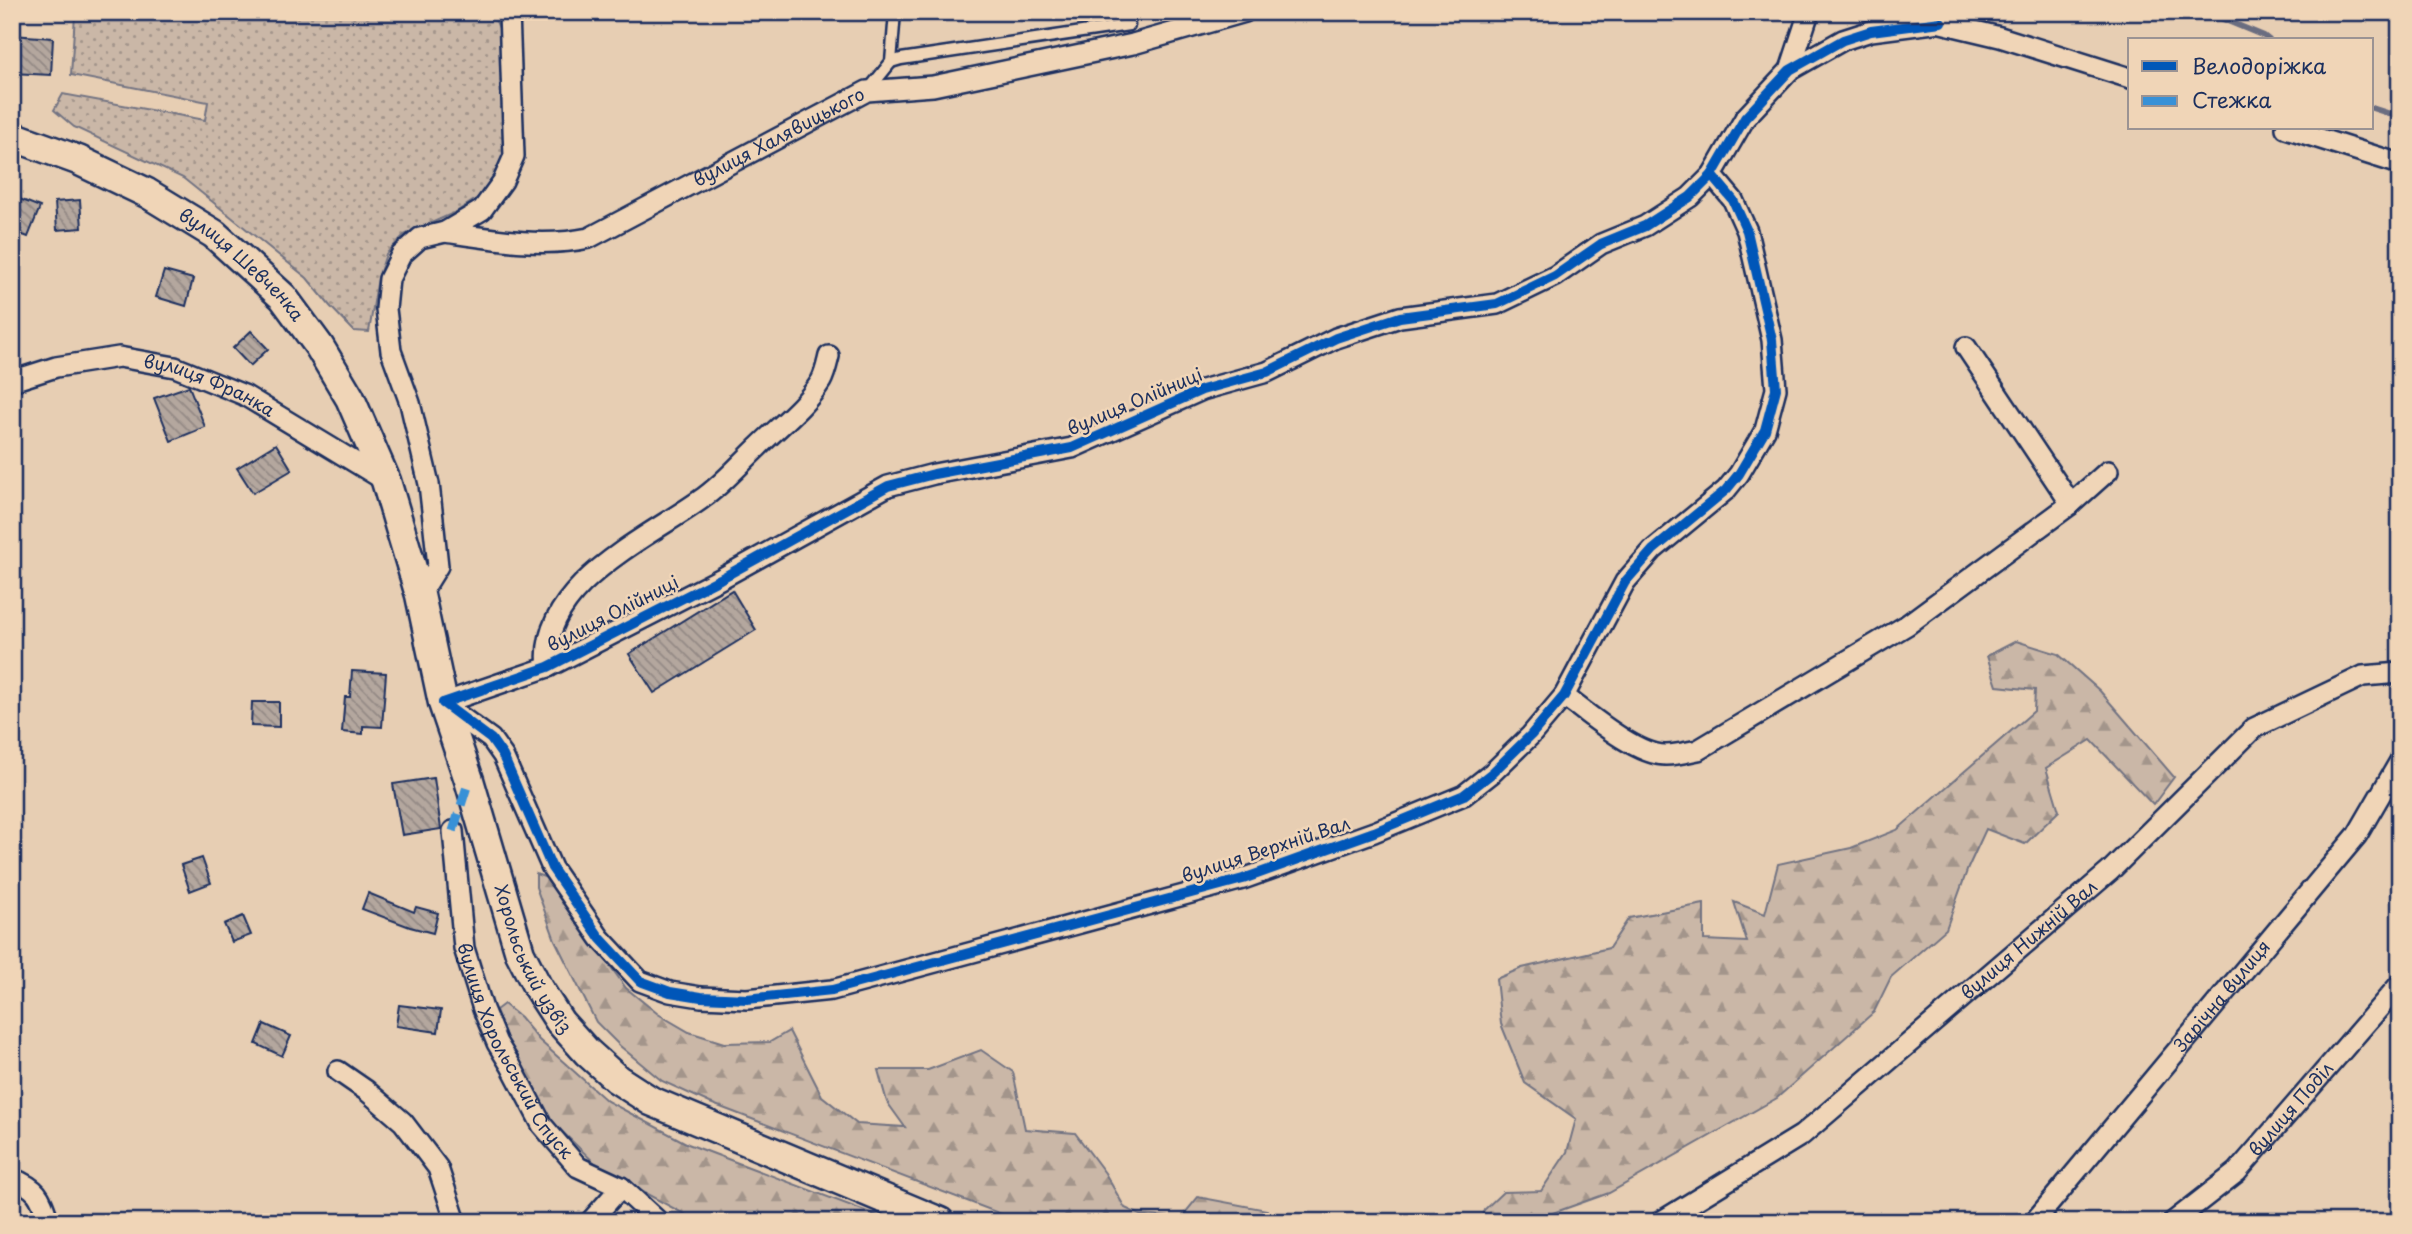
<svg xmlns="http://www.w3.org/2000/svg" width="2412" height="1234" viewBox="0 0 2412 1234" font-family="'Playpen Sans',sans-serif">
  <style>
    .forest { fill: url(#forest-firs); stroke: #727382; stroke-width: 2 }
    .park { fill: url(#park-dots); stroke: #727382; stroke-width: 2 }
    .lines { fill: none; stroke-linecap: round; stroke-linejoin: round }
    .stream { stroke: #6b6d80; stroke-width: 6 }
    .building { fill: url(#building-back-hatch); stroke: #1b2f5e; stroke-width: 2 }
    .lane-casing { stroke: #1b2f5e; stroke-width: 15 }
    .street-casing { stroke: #1b2f5e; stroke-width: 24 }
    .secondary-casing { stroke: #1b2f5e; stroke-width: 33 }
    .lane { stroke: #f0d5b7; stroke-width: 10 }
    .street { stroke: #f0d5b7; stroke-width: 19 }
    .secondary { stroke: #f0d5b7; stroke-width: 28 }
    .quiet { stroke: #3891d7; stroke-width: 9; stroke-dasharray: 18 9; stroke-linecap: butt }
    .cycleway-casing { stroke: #f0d5b7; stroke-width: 15 }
    .cycleway { stroke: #0057b8; stroke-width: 10 }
    .labels { text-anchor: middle; stroke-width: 5; stroke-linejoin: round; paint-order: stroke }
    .street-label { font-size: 18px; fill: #1b2f5e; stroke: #f0d5b7 }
  </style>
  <defs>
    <pattern id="forest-firs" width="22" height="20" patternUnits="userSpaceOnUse" patternTransform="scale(1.75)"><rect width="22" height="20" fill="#cab7a7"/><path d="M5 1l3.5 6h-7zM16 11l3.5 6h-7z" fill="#a3958b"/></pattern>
    <pattern id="park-dots" width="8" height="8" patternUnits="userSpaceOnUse" patternTransform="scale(1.75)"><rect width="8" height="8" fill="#cab7a7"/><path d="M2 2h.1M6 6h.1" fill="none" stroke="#a3958b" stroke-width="1.8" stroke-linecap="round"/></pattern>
    <pattern id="building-back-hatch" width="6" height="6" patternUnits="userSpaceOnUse" patternTransform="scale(1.75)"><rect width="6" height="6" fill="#b4a79e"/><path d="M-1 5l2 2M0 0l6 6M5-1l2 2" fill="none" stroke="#928884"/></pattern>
  </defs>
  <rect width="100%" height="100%" fill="#e7ceb3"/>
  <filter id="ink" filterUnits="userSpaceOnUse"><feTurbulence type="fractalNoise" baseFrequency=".0143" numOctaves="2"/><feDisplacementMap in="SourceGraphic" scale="14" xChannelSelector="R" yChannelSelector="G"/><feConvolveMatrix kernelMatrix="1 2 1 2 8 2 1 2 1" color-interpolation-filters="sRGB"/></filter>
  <g filter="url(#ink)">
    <g class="forest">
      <polygon points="2016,641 2058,654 2100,691 2174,777 2153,805 2091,740 2046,768 2059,811 2025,844 1986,829 1968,868 1946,929 1891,977 1874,1012 1777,1098 1609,1193 1553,1213 1540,1222 1480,1222 1484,1210 1503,1192 1541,1191 1567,1152 1576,1119 1525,1083 1501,1024 1496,979 1522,968 1609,948 1629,918 1704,904 1704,940 1747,942 1734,902 1765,914 1778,864 1851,848 1897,830 2034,711 2035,690 1997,686 1987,656"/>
      <polygon points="536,874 547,878 626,988 658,1014 689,1032 724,1043 770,1042 789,1031 822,1096 857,1124 905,1127 887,1102 878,1070 928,1070 981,1050 1013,1072 1025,1129 1075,1133 1105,1173 1125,1208 1140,1215 1181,1218 1198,1197 1267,1210 1269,1222 1022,1222 710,1103 662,1081 620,1046 596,1022 555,940 536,887"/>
      <polygon points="504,1004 520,1017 539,1040 607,1101 688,1144 894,1222 699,1222 602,1170 549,1119 515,1060 496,1010"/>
    </g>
    <polygon class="park" points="198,12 473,12 496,21 504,40 507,150 497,172 482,195 456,212 404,235 386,254 378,278 369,332 354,331 330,306 307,278 183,178 74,127 54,110 63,94 205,120 208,102 71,75 75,15"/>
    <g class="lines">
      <g class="stream">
        <polyline points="2206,12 2264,36 2269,40"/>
        <polyline points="2372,108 2400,117"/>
      </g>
    </g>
    <g class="building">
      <polygon points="12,35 53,38 51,75 12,73"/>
      <polygon points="12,196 40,207 28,237 12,231"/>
      <polygon points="80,200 82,228 57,230 55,202"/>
      <polygon points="164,271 193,279 186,306 156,297"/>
      <polygon points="251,331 268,349 250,366 233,348"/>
      <polygon points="189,386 205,427 171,441 154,398"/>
      <polygon points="276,444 292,470 253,493 237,468"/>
      <polygon points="732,590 756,630 654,693 629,654"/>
      <polygon points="352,671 386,673 382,727 363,726 363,734 342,732 345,697 350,697"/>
      <polygon points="252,702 279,702 279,727 251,726"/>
      <polygon points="434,778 441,829 402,835 393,784"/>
      <polygon points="202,858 211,883 190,891 181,865"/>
      <polygon points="368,893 414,912 416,907 438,913 433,933 410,927 362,909"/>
      <polygon points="243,916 251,935 232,942 224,924"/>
      <polygon points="399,1005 441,1010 438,1032 396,1026"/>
      <polygon points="264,1024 291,1036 282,1056 256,1044"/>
    </g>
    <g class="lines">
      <g class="lane-casing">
        <g id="lane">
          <polyline points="891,62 901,59 1129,25"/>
          <polyline points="870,88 891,62 895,12"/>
        </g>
      </g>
      <g class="street-casing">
        <g id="street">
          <polyline points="1895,12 2000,37 2130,78"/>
          <polyline points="1790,70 1809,12"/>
          <polyline points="2286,128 2400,164"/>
          <path id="s1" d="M 445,232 C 492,239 542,248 589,238 L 867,91 L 933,86 L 1133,44 L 1245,12"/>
          <polyline points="1966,347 2071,504"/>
          <path id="s2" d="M 12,381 L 56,367 L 119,357 L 175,367 L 244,395 L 386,481"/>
          <polyline points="420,595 438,566 433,519 429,484 410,403 391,351 386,309 389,279 401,255 420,238 445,232 482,210 503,181 514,156 509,12"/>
          <path d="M 548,667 C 537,586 650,537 703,498 C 723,484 740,464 758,447 C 779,426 805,407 821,381 C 825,374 827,364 829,356"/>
          <path d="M 1564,696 C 1587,713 1637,756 1666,755 C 1677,755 1688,752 1698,750 L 1907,625 L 2071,504 L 2108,471"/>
          <polyline points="443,703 548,667 720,579 888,486 934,474 1072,448 1202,390 1267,372 1336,338 1400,317 1497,304 1555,276 1601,244 1645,226 1690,197 1712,175 1745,118 1790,70 1843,40 1871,31 1941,22"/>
          <polyline points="443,704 491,739 503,756 552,868 600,938 640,981 670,992 701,997 747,999 832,990 1243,879 1374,832 1464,795 1492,773 1531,735 1564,696 1625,582 1653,550 1726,490 1739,474 1765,430 1776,389 1772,340 1747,231 1733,200 1712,175"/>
          <path id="s3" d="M 453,831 L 464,948 L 483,1009 L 497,1043 L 511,1066 L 542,1125 L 578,1167 L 621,1187 L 659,1222"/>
          <polyline points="338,1071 367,1091 403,1122 438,1168 456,1222"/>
          <path d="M 12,1178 C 39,1189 40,1196 49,1222"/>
          <polyline points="590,1222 621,1187"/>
          <path id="s4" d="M 1660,1222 L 1802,1135 L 2110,871 L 2254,728 L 2363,676 L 2400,673"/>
          <path id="s5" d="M 2034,1222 L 2357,835 L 2400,761"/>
          <path id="s6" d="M 2173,1222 L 2237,1172 L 2400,984"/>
        </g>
      </g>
      <g class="secondary-casing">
        <g id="secondary">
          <path id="s7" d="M 12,136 L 78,160 L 147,193 L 214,234 L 283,297 L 319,346 L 350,398 L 386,481 L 420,595 L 443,703 L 469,780 L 520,953 L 538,988 L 560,1022 L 587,1052 L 617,1079 L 651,1101 L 940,1222"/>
        </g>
      </g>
      <use href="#lane" class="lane"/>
      <use href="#street" class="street"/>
      <use href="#secondary" class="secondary"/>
      <polyline class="quiet" points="453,831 469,780"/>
      <g class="cycleway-casing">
        <g id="cycleway">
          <polyline points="443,703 491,739 503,756 552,868 600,938 640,981 670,992 701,997 747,999 832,990 1243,879 1374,832 1464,795 1492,773 1531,735 1564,696 1625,582 1653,550 1726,490 1739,474 1765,430 1776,389 1772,340 1747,231 1733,200 1712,175"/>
          <polyline points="443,703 548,667 720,579 888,486 934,474 1072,448 1202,390 1267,372 1336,338 1400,317 1497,304 1555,276 1601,244 1645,226 1690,197 1712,175 1745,118 1790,70 1843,40 1871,31 1941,22"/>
        </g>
      </g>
      <use href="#cycleway" class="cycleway"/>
    </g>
  </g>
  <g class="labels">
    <g class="street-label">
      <text dy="6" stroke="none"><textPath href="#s1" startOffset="360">вулиця Халявицького</textPath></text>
      <text dy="6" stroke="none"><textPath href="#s7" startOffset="266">вулиця Шевченка</textPath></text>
      <text dy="6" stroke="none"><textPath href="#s2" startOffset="205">вулиця Франка</textPath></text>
      <text transform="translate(1135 402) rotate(-23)" y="6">вулиця Олійниці</text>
      <text transform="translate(613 614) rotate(-27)" y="6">вулиця Олійниці</text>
      <text transform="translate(1266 850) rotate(-18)" y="6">вулиця Верхній Вал</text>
      <text dy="6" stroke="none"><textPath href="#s4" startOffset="466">вулиця Нижній Вал</textPath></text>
      <text dy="6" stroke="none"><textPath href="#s7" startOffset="1032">Хорольський узвіз</textPath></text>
      <text dy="6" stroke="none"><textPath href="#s5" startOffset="294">Зарічна вулиця</textPath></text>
      <text dy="6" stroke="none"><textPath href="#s3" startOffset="233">вулиця Хорольський Спуск</textPath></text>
      <text dy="6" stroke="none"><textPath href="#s6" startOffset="164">вулиця Поділ</textPath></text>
    </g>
  </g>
  <rect width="2412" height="1234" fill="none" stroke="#f0d5b7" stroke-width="42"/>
  <rect x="21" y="21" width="2370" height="1192" fill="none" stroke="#1b2f5e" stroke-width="2.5" filter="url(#ink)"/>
  <rect x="2128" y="38" width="245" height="91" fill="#f0d5b7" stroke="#9b9393" stroke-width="2"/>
  <rect x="2142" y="61" width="35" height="10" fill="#0057b8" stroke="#9b9393" stroke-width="2"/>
  <text x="2192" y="74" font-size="21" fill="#1b2f5e">Велодоріжка</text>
  <rect x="2142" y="96" width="35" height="10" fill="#3891d7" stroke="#9b9393" stroke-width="2"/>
  <text x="2192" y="108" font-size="21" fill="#1b2f5e">Стежка</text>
</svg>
